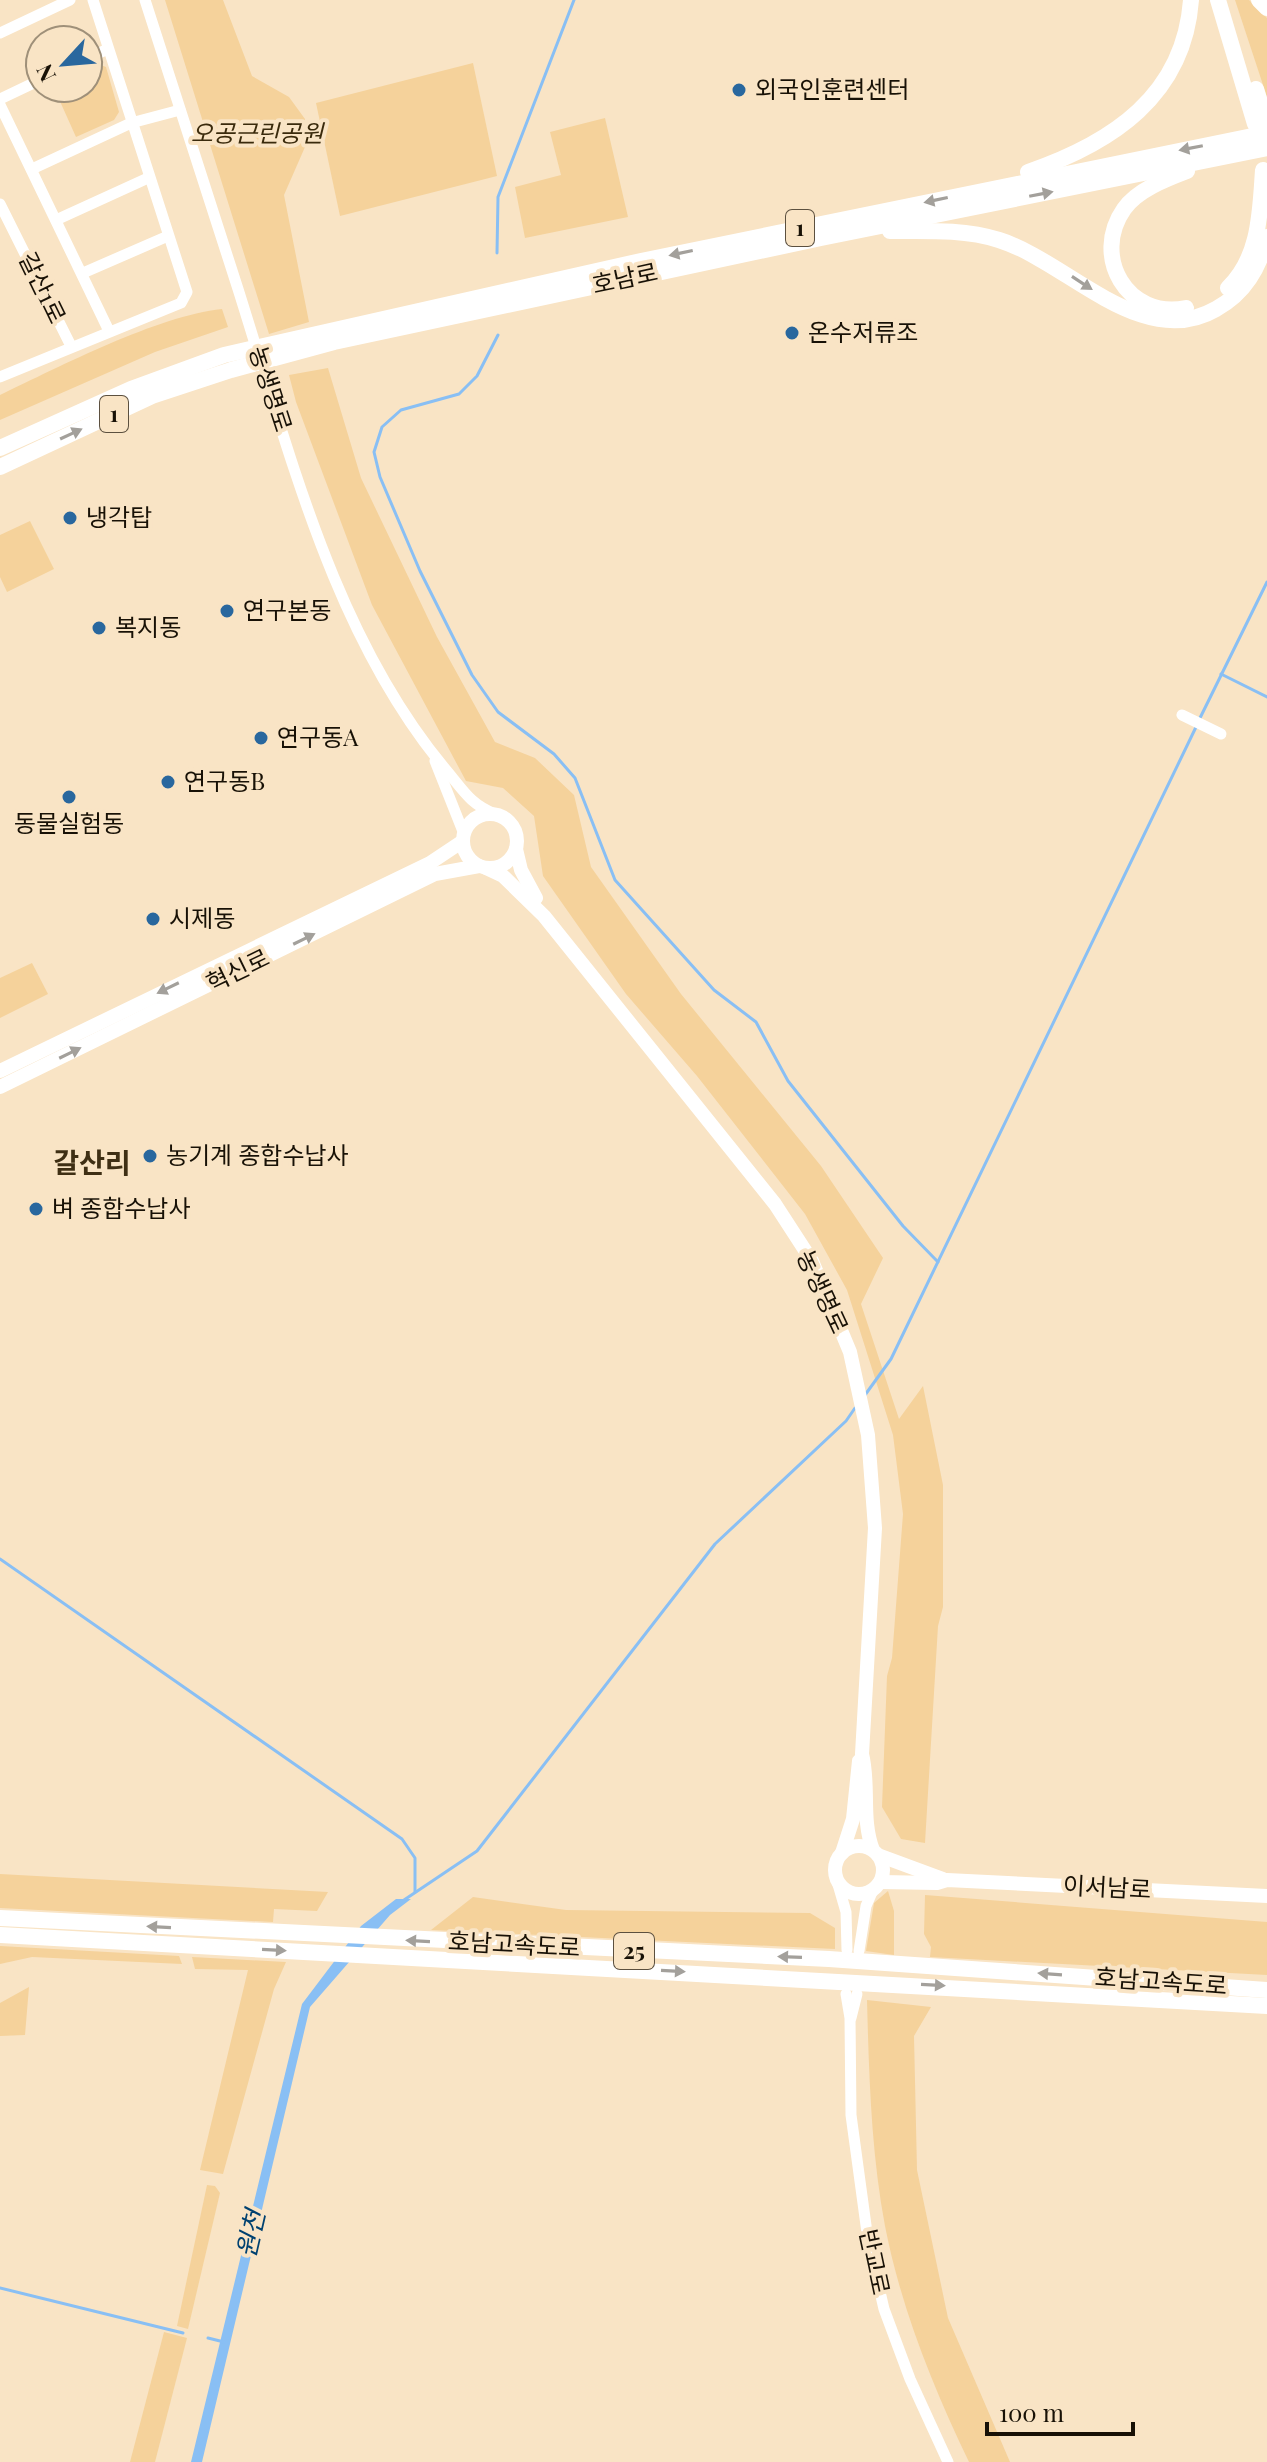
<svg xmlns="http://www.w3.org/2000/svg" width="1267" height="2462" viewBox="0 0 1267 2462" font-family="'Playfair Display','Noto Sans KR',serif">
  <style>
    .green { fill: #f5d29b }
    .water { fill: #89bff4 }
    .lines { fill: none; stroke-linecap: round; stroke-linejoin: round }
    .stream { stroke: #89bff4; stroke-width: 3 }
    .minor { stroke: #fff; stroke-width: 11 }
    .major { stroke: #fff; stroke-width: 14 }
    .highway { stroke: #fff; stroke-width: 16 }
    .oneway { fill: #a3a09b }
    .poi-dot { fill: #29679e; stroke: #f9e4c5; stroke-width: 3 }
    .labels { text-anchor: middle; stroke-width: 8; stroke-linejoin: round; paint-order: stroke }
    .shield { fill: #f9e4c5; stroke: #5c503f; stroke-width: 2 }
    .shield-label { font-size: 22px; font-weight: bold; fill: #181106 }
    .poi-label { font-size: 24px; fill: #181106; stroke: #f9e4c5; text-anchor: start }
    .park-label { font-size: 24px; font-style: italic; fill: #3a2a0c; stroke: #f9e4c5 }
    .street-label { font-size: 24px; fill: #181106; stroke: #f9e4c5 }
    .water-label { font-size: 26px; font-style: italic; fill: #004170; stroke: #f9e4c5 }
    .quarter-label { font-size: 28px; font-weight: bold; fill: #3f2f14; stroke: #f9e4c5 }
  </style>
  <rect width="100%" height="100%" fill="#f9e4c5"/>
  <g class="green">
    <polygon points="165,0 223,0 252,76 289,97 305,119 305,147 284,195 309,322 269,334"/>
    <polygon points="1235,0 1249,0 1267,18 1267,97"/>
    <polygon points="473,63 497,176 340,216 316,103"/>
    <polygon points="98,64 106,67 119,112 114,120 76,137 54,88 88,88 88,68"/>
    <polygon points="605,118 628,217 525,238 515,187 561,175 550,132"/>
    <path d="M 222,309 L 228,327 L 155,352 L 0,420 L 0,395 C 61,366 157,316 222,309 Z"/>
    <polygon points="328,368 361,478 437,637 495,742 535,758 574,795 591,867 681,994 821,1166 883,1258 861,1304 899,1419 923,1386 943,1485 943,1607 938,1626 925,1843 901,1839 882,1807 887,1676 892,1658 903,1514 893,1435 847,1290 805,1214 697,1076 626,994 543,876 534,816 503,788 466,781 372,605 296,402 289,375"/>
    <polygon points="30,521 54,569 7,592 0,577 0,535"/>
    <polygon points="32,963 48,994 0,1018 0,978"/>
    <polygon points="0,1874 328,1892 317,1911 274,1909 273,1922 0,1908"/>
    <polygon points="888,1891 894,1911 894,1955 866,1951 874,1903"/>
    <polygon points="925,1895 1267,1922 1267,1975 930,1957 931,1947 924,1934"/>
    <polygon points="473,1897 566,1910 810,1913 835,1928 835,1949 431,1930"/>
    <polygon points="0,1946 179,1956 182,1964 32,1957 0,1964"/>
    <polygon points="192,1957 286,1962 274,1989 223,2174 200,2170 248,1970 195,1969"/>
    <polygon points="29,1987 25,2035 0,2036 0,2003"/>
    <path d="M 867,2000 L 931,2007 L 914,2036 L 917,2170 L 948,2318 L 1010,2462 L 969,2462 C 933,2387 901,2308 885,2226 C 871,2151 869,2075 867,2000 Z"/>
    <polygon points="207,2185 215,2186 220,2193 188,2329 177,2326"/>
    <polygon points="164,2332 187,2338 155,2462 130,2462"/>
  </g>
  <polygon class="water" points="396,1899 411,1899 390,1915 310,2007 202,2462 191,2462 302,2004 361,1926"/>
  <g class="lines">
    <g class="stream">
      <polyline points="497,253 498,197 574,0"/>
      <polyline points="498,335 477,376 459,394 401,410 382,427 374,452 380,477 420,571 472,675 498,712 554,754 575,778 615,880 714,990 756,1022 788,1081 903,1226 938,1262"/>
      <polyline points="1221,674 1267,697"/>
      <polyline points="1200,718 1267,582"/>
      <polyline points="865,1395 891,1359 1197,725"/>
      <polyline points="0,1559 402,1839 415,1858 415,1892"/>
      <polyline points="404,1900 477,1851 715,1544 846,1421 855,1408"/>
      <polyline points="0,2288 183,2333"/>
      <polyline points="208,2338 224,2342"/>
    </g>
    <g class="minor">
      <path d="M 145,0 C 176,96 207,193 238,289 C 290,453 334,637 447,771 C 463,790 470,804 495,814"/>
      <polyline points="0,33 70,0"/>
      <polyline points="88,58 108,49"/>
      <polyline points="0,99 40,80"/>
      <polyline points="0,105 109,331"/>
      <polyline points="32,169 131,123 180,110"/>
      <polyline points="0,204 71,346"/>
      <polyline points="56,220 148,178"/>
      <polyline points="83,273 168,236"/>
      <polyline points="0,377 181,303 187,292 93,0"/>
      <polyline points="1182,715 1221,734"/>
      <polyline points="435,761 464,834"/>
      <polyline points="837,1881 846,1912 847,1950"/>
      <polyline points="859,1951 866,1906 873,1890"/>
      <polyline points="846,1994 850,2018 851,2115 868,2240 884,2309 910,2379 948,2462"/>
      <polyline points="851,2018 857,1994"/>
    </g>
    <g class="major">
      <circle cx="490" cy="841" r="27"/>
      <polyline points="516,849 521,870 536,898"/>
      <path d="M 486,868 L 503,876 L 544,916 L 775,1204 L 812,1261 L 850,1352 L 868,1435 L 875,1528 L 862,1754 C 870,1786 861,1819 873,1850"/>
      <polyline points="0,1071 430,863 463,841"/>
      <polyline points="0,1087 435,874 479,866"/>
      <circle cx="859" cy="1870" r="24"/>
      <polyline points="842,1853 853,1819 859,1761"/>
      <polyline points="878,1855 943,1879"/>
      <polyline points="880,1882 937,1883 947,1880 1267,1896"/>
    </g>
    <g class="highway">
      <polyline points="1218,0 1255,124"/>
      <polyline points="1259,0 1267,8"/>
      <polyline points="1256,89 1266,122"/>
      <path d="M 1028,172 C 1112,143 1184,96 1191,0"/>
      <path d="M 890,231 C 926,231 964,229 999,240 C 1067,261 1142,352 1216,309 C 1245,293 1259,268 1267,237"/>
      <path d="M 1228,288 C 1260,257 1260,212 1263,170"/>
      <path d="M 1186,308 C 1127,320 1091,256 1124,209 C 1137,190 1166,179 1187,171"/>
      <polyline points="0,448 131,389 224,355 641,261 1267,133"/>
      <polyline points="0,467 152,396 231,370 334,342 821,238 1267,148"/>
      <polyline points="0,1918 829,1959 1267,1990"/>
      <polyline points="0,1935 1267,2006"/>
    </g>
  </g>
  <defs><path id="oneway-solid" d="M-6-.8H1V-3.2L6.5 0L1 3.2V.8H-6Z" transform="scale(2)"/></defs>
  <g class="oneway">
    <use href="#oneway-solid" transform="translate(1191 148) rotate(169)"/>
    <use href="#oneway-solid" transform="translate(1041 194) rotate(-11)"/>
    <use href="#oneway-solid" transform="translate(936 200) rotate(168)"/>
    <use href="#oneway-solid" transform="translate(681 253) rotate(168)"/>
    <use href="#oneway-solid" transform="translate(1082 283) rotate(33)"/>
    <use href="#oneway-solid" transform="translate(71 434) rotate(-25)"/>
    <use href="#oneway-solid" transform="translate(304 939) rotate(-26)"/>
    <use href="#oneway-solid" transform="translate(168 988) rotate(154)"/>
    <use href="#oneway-solid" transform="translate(70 1053) rotate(-26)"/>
    <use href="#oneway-solid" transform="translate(159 1927) rotate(-177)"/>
    <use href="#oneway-solid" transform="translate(418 1941) rotate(-177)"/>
    <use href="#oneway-solid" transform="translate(274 1950) rotate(3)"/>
    <use href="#oneway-solid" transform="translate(790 1957) rotate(-178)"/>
    <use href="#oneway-solid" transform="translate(673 1971) rotate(3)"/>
    <use href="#oneway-solid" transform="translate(1050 1974) rotate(-176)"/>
    <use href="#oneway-solid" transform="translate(933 1985) rotate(3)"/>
  </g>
  <g class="poi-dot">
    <circle cx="739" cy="90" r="8"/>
    <circle cx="792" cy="333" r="8"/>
    <circle cx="70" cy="518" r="8"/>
    <circle cx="227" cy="611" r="8"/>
    <circle cx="99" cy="628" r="8"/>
    <circle cx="261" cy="738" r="8"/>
    <circle cx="168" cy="782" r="8"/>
    <circle cx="69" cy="797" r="8"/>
    <circle cx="153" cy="919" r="8"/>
    <circle cx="150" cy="1156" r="8"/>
    <circle cx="36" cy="1209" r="8"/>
  </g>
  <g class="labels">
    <g class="shield">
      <rect x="786" y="210" width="28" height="36" rx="6"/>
      <rect x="100" y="396" width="28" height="36" rx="6"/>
      <rect x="614" y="1933" width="40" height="36" rx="6"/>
    </g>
    <g class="shield-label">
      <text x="800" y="236">1</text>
      <text x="114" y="422">1</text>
      <text x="634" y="1959">25</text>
    </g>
    <g class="poi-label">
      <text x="755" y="98">외국인훈련센터</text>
      <text x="808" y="341">온수저류조</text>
      <text x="86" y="526">냉각탑</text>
      <text x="243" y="619">연구본동</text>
      <text x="115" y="636">복지동</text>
      <text x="277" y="746">연구동A</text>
      <text x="184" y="790">연구동B</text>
      <text x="69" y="832" text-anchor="middle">동물실험동</text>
      <text x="169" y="927">시제동</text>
      <text x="166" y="1164">농기계 종합수납사</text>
      <text x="52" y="1217">벼 종합수납사</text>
    </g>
    <g class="park-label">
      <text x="257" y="142">오공근린공원</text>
    </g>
    <g class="street-label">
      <text transform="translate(625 279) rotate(-12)" y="8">호남로</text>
      <text transform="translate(42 288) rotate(64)" y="8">갈산1로</text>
      <text transform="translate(270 389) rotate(72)" y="8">농생명로</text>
      <text transform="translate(238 971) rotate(-26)" y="8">혁신로</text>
      <text transform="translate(822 1292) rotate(65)" y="8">농생명로</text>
      <text transform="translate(1107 1888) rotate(3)" y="8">이서남로</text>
      <text transform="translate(514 1945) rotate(3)" y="8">호남고속도로</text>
      <text transform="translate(1161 1982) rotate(4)" y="8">호남고속도로</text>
      <text transform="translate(874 2262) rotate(78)" y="8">반교로</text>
    </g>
    <g class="water-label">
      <text transform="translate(251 2234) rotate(-77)" y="9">원천</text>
    </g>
    <g class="quarter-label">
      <text x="92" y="1173">갈산리</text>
    </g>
  </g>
  <g transform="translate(64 64) rotate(244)"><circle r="38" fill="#f9e4c5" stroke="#9f9079" stroke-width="2"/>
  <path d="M0-6L14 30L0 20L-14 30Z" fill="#29679e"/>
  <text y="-12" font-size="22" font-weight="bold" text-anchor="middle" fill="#181106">N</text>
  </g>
  <path d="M987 2422v12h146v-12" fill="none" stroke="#181106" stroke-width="4"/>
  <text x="999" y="2422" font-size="24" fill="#181106" stroke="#f9e4c5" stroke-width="6" paint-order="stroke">100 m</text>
</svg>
